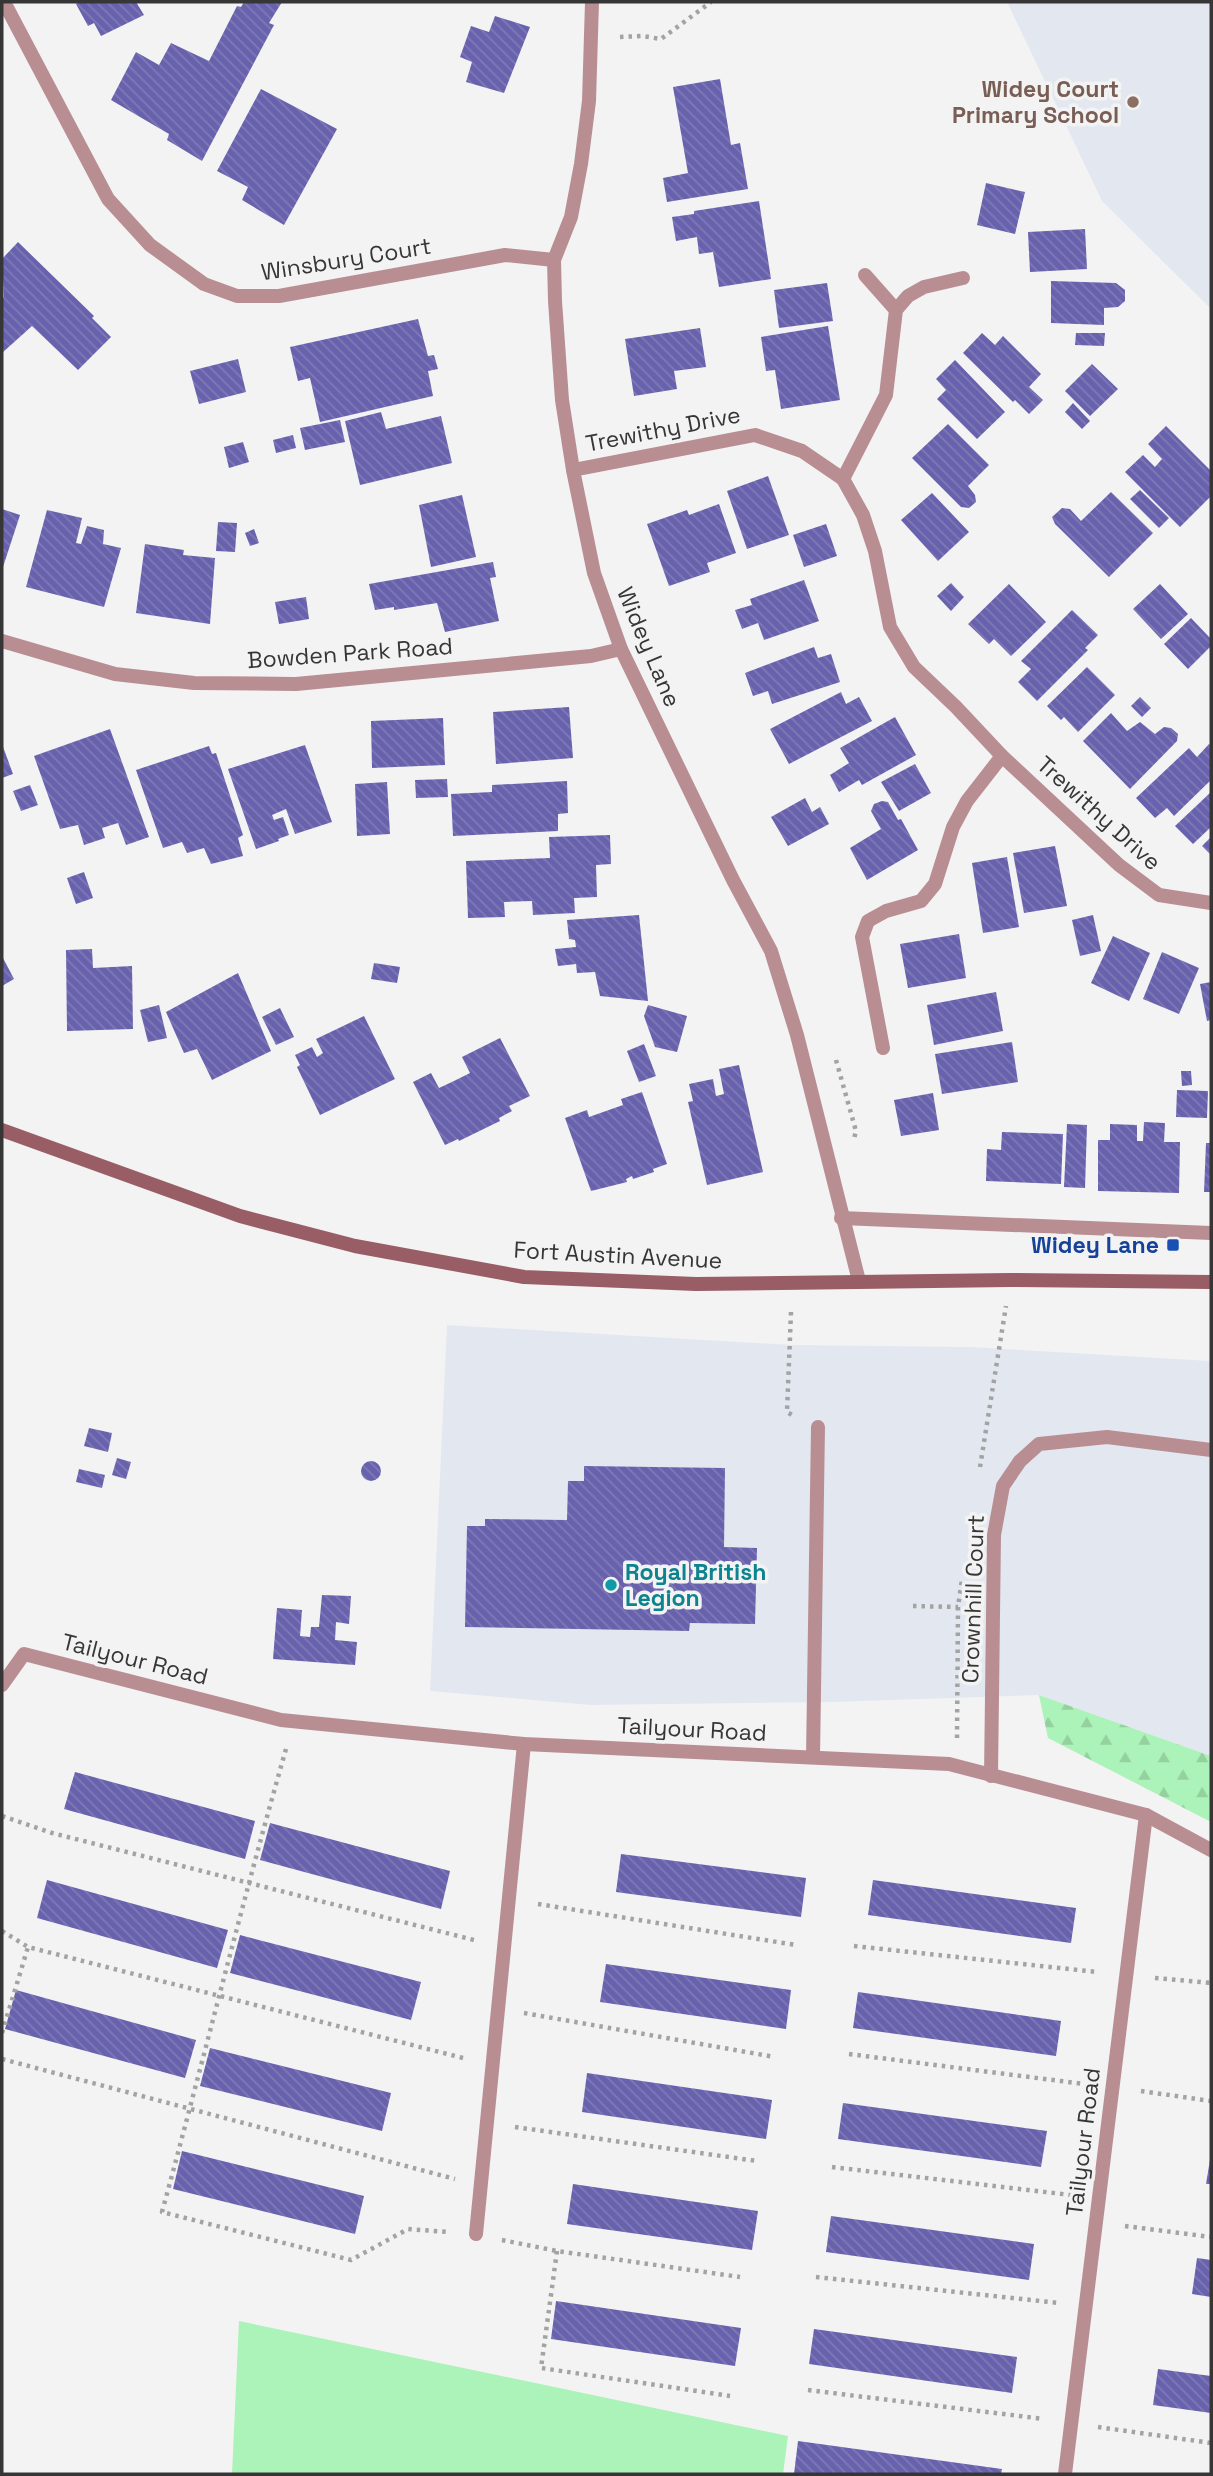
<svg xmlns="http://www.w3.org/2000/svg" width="1213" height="2476" viewBox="0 0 1213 2476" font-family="'Space Grotesk',sans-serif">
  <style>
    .built { fill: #e3e8f0 }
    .forest { fill: url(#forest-firs) }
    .park { fill: #abf3b8 }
    .building { fill: url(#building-back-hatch) }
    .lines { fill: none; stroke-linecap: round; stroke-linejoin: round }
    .path { stroke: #a3a3a4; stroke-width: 4.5; stroke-dasharray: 3.5 5; stroke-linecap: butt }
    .lane { stroke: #b98e93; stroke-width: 14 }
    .street { stroke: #b98e93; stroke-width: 14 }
    .secondary { stroke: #995d65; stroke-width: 14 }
    .education-dot { fill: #8d6e63; stroke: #f3f3f4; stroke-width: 2.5 }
    .transit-dot { fill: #1a4fb4; stroke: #f3f3f4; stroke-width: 2.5 }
    .culture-dot { fill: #0f9aa8; stroke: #f3f3f4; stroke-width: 2.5 }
    .labels { text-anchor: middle; stroke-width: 7; stroke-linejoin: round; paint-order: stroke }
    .education-label { font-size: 23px; font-weight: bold; fill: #785e54; stroke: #f3f3f4; text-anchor: end }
    .street-label { font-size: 23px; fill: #363637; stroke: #f3f3f4 }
    .transit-label { font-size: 23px; font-weight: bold; fill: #164399; stroke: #f3f3f4; text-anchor: end }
    .culture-label { font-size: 23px; font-weight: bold; fill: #0d838f; stroke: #f3f3f4; text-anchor: start }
  </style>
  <defs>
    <pattern id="forest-firs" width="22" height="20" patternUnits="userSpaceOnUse" patternTransform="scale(1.75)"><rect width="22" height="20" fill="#abf3b8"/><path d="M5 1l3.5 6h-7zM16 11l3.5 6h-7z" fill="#94d19f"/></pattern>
    <pattern id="building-back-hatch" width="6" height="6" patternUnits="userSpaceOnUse" patternTransform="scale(1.75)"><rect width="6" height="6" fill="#6862ae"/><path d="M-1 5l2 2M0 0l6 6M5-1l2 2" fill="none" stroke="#7f7ab3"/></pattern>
  </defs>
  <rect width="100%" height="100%" fill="#f3f3f4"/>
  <g class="built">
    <polygon points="1007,2 1211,2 1211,309 1102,201"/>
    <polygon points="447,1325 792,1345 971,1347 1211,1361 1211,1756 1039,1695 832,1702 590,1705 430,1691"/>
  </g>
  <polygon class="forest" points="1039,1695 1211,1756 1211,1822 1048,1738"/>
  <polygon class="park" points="239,2321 788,2436 783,2474 232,2474"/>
  <g class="building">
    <polygon points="79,2 136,2 144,15 101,36 94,23 88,26 76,4"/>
    <polygon points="244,2 282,2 269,23 274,25 202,161 167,140 169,134 111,100 136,52 159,65 171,43 209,61 237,6 241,7"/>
    <polygon points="495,16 530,27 504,93 466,82 472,62 460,57 471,26 489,32"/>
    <polygon points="720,79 731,145 740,143 748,189 667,202 663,178 688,173 673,87"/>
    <polygon points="261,89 337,129 284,225 242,200 248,187 217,171"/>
    <polygon points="986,183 1025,192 1015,234 977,225"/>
    <polygon points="759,201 771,279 719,287 713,252 699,254 697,237 676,241 672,217 694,214 694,211"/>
    <polygon points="1085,229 1087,269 1030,272 1028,232"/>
    <polygon points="18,242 94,316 92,318 111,337 78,370 32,326 2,353 2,299 4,297 2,259"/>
    <polygon points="1051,281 1116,283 1125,290 1125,301 1118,307 1104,308 1104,325 1051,323"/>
    <polygon points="827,283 833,321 779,328 774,290"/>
    <polygon points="418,319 428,356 434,355 438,369 428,371 433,396 320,422 310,378 298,381 290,347"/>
    <polygon points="828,326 840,400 781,409 775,370 766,371 761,337"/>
    <polygon points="700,328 706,367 674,371 677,389 634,396 625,339"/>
    <polygon points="982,333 995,345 1003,336 1041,374 1029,387 1043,400 1029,414 1015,400 1013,402 963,353"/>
    <polygon points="1076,333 1105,333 1104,346 1075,345"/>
    <polygon points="238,359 246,392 199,404 190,371"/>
    <polygon points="955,360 1005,412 977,439 937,399 946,390 936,379"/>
    <polygon points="1092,364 1118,389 1090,416 1065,391"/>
    <polygon points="1073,403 1090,421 1082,429 1065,412"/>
    <polygon points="381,412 386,429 441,416 452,463 360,485 345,421"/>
    <polygon points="340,420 345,442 305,450 300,428"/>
    <polygon points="948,424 989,465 968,486 975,495 976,502 969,508 961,507 912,458"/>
    <polygon points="1166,426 1211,471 1211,496 1180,527 1125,472 1143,455 1155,467 1162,459 1148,444"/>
    <polygon points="293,435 296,448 276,453 273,440"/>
    <polygon points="243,442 249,462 229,468 224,447"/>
    <polygon points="768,476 789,535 747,549 727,491"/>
    <polygon points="1140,490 1169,518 1159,528 1130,499"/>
    <polygon points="1111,492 1153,533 1109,577 1055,524 1052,517 1062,508 1070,509 1081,521"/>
    <polygon points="932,493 969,532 938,561 901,520"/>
    <polygon points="462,495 476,557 431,567 419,505"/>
    <polygon points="719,504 736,553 707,563 710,572 669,586 647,524 687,510 689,515"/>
    <polygon points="2,509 20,515 2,570"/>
    <polygon points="47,510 82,518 76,543 81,544 87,526 104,530 103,544 121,548 104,607 26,587"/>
    <polygon points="218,522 237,523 235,552 216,551"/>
    <polygon points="826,524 837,556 804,567 793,535"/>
    <polygon points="254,529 259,543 250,546 245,533"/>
    <polygon points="145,544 184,550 183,555 215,558 210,624 136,613"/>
    <polygon points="493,562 496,577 490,578 499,621 445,632 437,603 394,610 394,607 375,610 369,584"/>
    <polygon points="804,580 819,621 764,640 758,623 742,629 735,610 752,605 750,599"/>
    <polygon points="951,583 964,597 951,611 937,596"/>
    <polygon points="1009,584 1046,622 1011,656 994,639 989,644 968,624"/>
    <polygon points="1160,584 1188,614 1161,639 1133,609"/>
    <polygon points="306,597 309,619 279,624 275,602"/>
    <polygon points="1072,610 1098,635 1085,648 1088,650 1037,701 1018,682 1031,669 1021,661"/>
    <polygon points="1191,618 1211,639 1211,646 1188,669 1164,644"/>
    <polygon points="814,647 818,658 831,654 840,682 772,704 768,691 753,696 745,673"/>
    <polygon points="1087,667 1115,695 1078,732 1064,717 1061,720 1047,706"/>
    <polygon points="841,692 846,704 859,697 872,721 789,764 770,729"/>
    <polygon points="1140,697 1151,708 1142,717 1131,706"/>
    <polygon points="569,707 573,758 496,764 493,712"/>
    <polygon points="1111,713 1127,731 1140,722 1155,734 1164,727 1171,728 1178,734 1177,741 1130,789 1083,741"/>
    <polygon points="895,717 916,755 862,785 859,780 839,792 830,775 849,763 840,748"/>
    <polygon points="443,718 445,765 372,768 371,721"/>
    <polygon points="110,729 149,837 126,845 118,823 102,828 105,838 84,845 78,825 60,829 34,756"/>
    <polygon points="2,744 13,774 2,778"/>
    <polygon points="1209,744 1211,746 1211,780 1174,816 1167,808 1155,818 1136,798 1189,748 1197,757"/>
    <polygon points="305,745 332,822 295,834 286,809 272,815 274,820 283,817 289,835 278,839 279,841 256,849 228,769"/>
    <polygon points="209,746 212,754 216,753 243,835 238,838 243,856 211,864 204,848 187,853 182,842 163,848 136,770"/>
    <polygon points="915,764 931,793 899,811 881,782"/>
    <polygon points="447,779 448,797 416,798 415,780"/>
    <polygon points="567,781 568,813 558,814 558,831 453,836 451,794 492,792 492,785"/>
    <polygon points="387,782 390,834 357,836 355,784"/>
    <polygon points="30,785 38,805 21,811 13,791"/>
    <polygon points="1211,792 1211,827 1193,844 1175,826"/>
    <polygon points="805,798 812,812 820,807 829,824 788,846 771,817"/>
    <polygon points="882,801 888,802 898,820 901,819 918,850 867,880 850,848 881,829 871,811 874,804"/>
    <polygon points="610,835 611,864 596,865 597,897 574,898 575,913 533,915 532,901 504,902 505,917 468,918 466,861 550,858 549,837"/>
    <polygon points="1211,837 1211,855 1202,846"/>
    <polygon points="1055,846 1067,906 1024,913 1013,853"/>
    <polygon points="1007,857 1019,927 983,933 972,863"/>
    <polygon points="84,872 93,898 76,904 67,878"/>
    <polygon points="639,915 648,1001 600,996 595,972 577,973 576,964 558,966 555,949 576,947 575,940 569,939 567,920"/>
    <polygon points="1093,915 1101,951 1080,956 1072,920"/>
    <polygon points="959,934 966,978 908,988 900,944"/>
    <polygon points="1113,936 1150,953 1129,1001 1091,983"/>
    <polygon points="92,949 93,968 132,966 133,1029 67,1031 66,950"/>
    <polygon points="1162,952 1199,968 1179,1014 1143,999"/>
    <polygon points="2,956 14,979 2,986"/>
    <polygon points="374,963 400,967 397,983 371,979"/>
    <polygon points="238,973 271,1051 212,1080 197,1049 184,1053 166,1012"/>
    <polygon points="1211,982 1211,1020 1207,1021 1200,984"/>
    <polygon points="996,992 1003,1031 934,1045 927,1005"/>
    <polygon points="159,1005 167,1038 148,1042 140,1010"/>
    <polygon points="648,1005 687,1016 677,1052 655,1047 644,1016"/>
    <polygon points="280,1008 294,1037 276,1045 262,1017"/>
    <polygon points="364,1016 395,1079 320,1115 297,1067 300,1065 295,1055 312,1047 317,1057 323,1053 316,1039"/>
    <polygon points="500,1038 530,1096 509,1106 512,1111 499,1118 500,1121 459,1141 458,1139 445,1145 413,1082 431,1073 439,1088 454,1081 470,1073 462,1057"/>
    <polygon points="1012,1042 1018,1082 942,1094 935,1054"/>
    <polygon points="644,1044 656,1076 639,1082 627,1051"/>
    <polygon points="739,1065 763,1172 707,1185 688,1102 693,1101 689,1084 713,1079 716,1096 724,1094 719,1069"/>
    <polygon points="1181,1071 1191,1071 1192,1085 1182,1086"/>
    <polygon points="1177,1090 1208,1091 1207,1118 1176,1117"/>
    <polygon points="642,1092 667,1164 653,1169 654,1172 633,1179 632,1176 626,1179 627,1182 591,1191 565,1118 587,1110 589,1117 623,1105 621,1099"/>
    <polygon points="933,1093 939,1130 901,1136 894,1100"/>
    <polygon points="1144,1122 1165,1123 1164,1142 1180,1142 1179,1193 1098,1191 1098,1140 1110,1140 1110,1124 1137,1125 1137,1141 1143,1141"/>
    <polygon points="1067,1124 1087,1125 1085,1188 1064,1187"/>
    <polygon points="1002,1132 1063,1134 1061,1184 986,1181 987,1149 1001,1150"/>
    <polygon points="1206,1143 1211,1143 1211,1192 1204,1192"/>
    <polygon points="89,1428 112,1433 108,1452 84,1446"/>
    <polygon points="117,1458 131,1462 126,1479 112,1475"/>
    <circle cx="371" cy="1471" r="10"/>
    <polygon points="584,1466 725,1468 724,1547 757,1548 755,1624 690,1623 689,1631 465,1627 467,1526 485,1526 485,1519 567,1520 568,1481 584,1481"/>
    <polygon points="79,1469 105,1475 102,1488 76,1482"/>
    <polygon points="322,1595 351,1596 349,1624 336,1622 335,1640 357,1642 355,1665 273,1659 277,1608 302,1610 300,1636 310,1637 311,1627 319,1627"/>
    <polygon points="75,1772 255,1821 245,1859 64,1809"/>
    <polygon points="270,1823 450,1871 441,1909 260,1860"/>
    <polygon points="621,1854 806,1878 801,1917 616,1892"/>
    <polygon points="47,1880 228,1930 217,1968 37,1918"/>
    <polygon points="873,1880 1076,1908 1071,1943 868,1915"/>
    <polygon points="240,1935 421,1982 411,2020 230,1973"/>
    <polygon points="606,1964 791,1990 786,2029 600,2002"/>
    <polygon points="16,1990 196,2040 185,2078 5,2029"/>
    <polygon points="858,1992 1061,2021 1056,2056 853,2028"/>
    <polygon points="210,2048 391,2093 382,2131 200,2086"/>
    <polygon points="587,2073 772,2100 766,2139 582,2112"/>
    <polygon points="843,2103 1047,2131 1041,2167 838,2139"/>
    <polygon points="182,2151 364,2196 355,2234 173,2189"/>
    <polygon points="1210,2160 1211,2160 1211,2184 1206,2184"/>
    <polygon points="573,2184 758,2211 752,2250 567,2224"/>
    <polygon points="831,2216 1034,2244 1029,2280 826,2252"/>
    <polygon points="1197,2258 1211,2260 1211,2297 1192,2294"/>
    <polygon points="556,2301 741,2328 735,2366 551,2339"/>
    <polygon points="814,2329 1017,2357 1012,2393 809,2364"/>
    <polygon points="1158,2369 1211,2376 1211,2413 1153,2405"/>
    <polygon points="798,2441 1002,2469 1001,2474 794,2474"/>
  </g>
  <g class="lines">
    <g class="path">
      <polyline points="620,37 642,36 661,39 711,2"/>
      <polyline points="836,1060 856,1131 854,1139"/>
      <polyline points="791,1312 787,1412 792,1415"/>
      <polyline points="980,1467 1006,1306"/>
      <polyline points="913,1606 958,1607"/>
      <polyline points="957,1738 958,1607 962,1579"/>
      <path d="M 286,1749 C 242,1903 204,2058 162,2212 L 351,2260 L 408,2229 L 448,2232"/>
      <polyline points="2,1816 52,1833 478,1941"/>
      <polyline points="538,1904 796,1945"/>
      <polyline points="2,1931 28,1947 467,2059"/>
      <polyline points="854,1946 1097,1972"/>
      <polyline points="1155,1978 1211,1983"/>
      <polyline points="524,2013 775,2057"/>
      <polyline points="2,2033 28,1947"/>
      <polyline points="849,2054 1084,2084"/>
      <polyline points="2,2059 455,2179"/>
      <polyline points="1141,2091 1211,2101"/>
      <polyline points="515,2127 757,2161"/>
      <polyline points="832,2167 1071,2195"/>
      <polyline points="1125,2226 1211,2237"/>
      <polyline points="502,2240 557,2251 740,2277"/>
      <polyline points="557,2251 541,2368 730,2396"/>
      <polyline points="816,2277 1059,2303"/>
      <polyline points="808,2390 1044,2419"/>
      <polyline points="1098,2427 1211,2443"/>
    </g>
    <g class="lane">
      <polyline points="813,1757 818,1427"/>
      <polyline points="991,1776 994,1535 1003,1486 1020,1461 1039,1444 1107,1437 1211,1450"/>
    </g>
    <g class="street">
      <polyline points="4,2 108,199 150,245 204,284 237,296 279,296 505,255 554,260"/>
      <polyline points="592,2 589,101 581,164 571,217 554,260 555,301 562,400 573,470 594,573 621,649 733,880 771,951 797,1035 859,1281"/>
      <polyline points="865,275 896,310"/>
      <polyline points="573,470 755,435 802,451 843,479 863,515 875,551 890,627 914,667 956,707 1002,756 1119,865 1159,895 1211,903"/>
      <polyline points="843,479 886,395 896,310 908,296 924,287 963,278"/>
      <polyline points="2,641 115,674 194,683 296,684 591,656 621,649"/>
      <polyline points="883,1048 862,937 868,921 886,911 921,901 935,884 953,827 967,801 1002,756"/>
      <polyline points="841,1218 1211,1233"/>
      <polyline points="2,1685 24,1654 281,1720 524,1744 949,1764 1146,1815 1211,1850"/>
      <polyline points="476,2234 524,1744"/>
      <polyline points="1065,2474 1146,1815"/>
    </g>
    <polyline class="secondary" points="2,1130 240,1216 355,1246 524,1277 696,1284 1010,1280 1211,1282"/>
  </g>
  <circle class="education-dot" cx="1133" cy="102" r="7"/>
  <rect class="transit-dot" x="1166" y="1238" width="14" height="14" rx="3.5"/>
  <circle class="culture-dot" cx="611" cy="1585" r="7"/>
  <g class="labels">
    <g class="education-label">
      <text x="1119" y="97">Widey Court<tspan x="1119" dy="26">Primary School</tspan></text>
    </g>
    <g class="street-label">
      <text transform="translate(346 259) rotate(-9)" y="8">Winsbury Court</text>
      <text transform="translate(663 429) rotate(-11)" y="8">Trewithy Drive</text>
      <text transform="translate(649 647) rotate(67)" y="8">Widey Lane</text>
      <text transform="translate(350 653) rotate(-4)" y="8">Bowden Park Road</text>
      <text transform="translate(1099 813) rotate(42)" y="8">Trewithy Drive</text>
      <text transform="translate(618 1255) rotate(3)" y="8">Fort Austin Avenue</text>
      <text transform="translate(973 1599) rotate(-88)" y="8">Crownhill Court</text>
      <text transform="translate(135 1659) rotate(14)" y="8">Tailyour Road</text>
      <text transform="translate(692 1729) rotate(3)" y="8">Tailyour Road</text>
      <text transform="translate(1083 2142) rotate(-83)" y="8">Tailyour Road</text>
    </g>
    <g class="transit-label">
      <text x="1159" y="1253">Widey Lane</text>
    </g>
    <g class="culture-label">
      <text x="625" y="1580">Royal British<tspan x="625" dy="26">Legion</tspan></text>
    </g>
  </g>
  <rect width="1213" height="2476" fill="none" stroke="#363637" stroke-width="7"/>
</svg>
